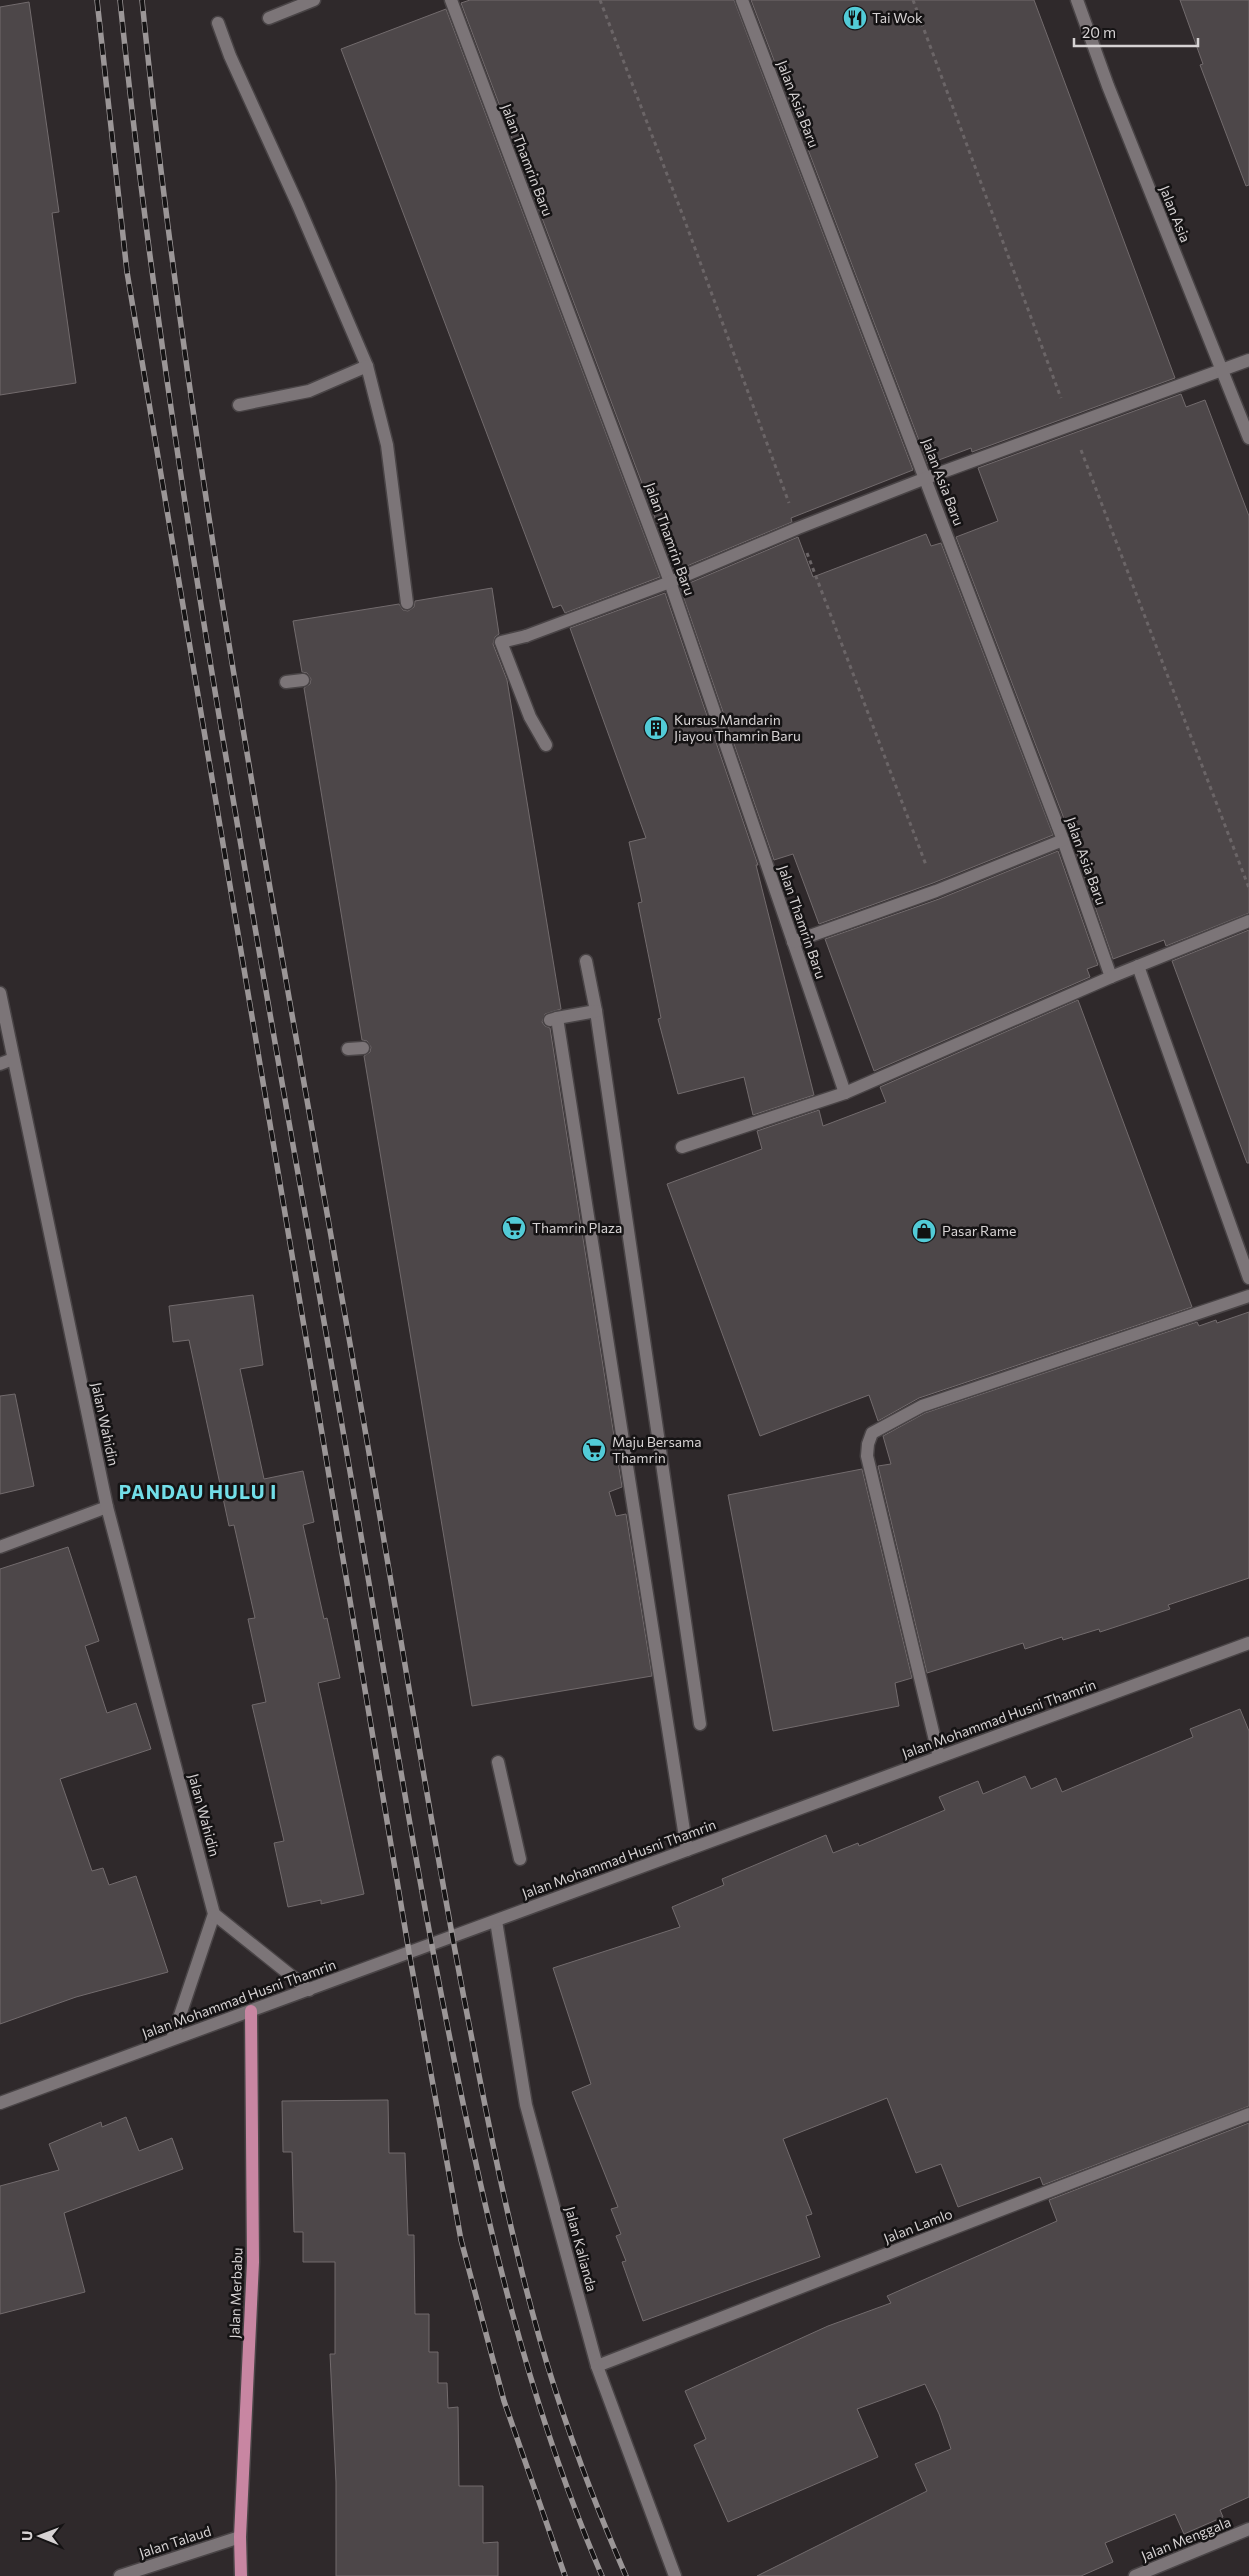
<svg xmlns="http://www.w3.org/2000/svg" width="1249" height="2576" viewBox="0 0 1249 2576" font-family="Commissioner,sans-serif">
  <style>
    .building { fill: #4d4749; stroke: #726b6d }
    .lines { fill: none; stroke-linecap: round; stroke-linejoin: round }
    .lane-casing { stroke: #494446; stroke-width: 15 }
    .street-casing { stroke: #494446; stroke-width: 15 }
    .secondary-casing { stroke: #494446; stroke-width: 15 }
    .primary-casing { stroke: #494446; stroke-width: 15 }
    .path { stroke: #6b6567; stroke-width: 3; stroke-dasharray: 4 4; stroke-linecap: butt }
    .lane { stroke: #7c7578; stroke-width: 12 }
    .street { stroke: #7c7578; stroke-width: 12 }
    .secondary { stroke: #7c7578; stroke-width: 12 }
    .primary { stroke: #c886a2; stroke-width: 12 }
    .rail-casing { stroke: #9b9697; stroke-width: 5.5 }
    .rail { stroke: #151314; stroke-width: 4; stroke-dasharray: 11; stroke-linecap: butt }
    .labels { text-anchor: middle; stroke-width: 5; stroke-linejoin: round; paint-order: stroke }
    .poi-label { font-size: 14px; fill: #d6d2d3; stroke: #151314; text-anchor: start }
    .street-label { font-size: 14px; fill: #d6d2d3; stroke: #151314 }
    .district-label { font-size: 19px; font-weight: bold; letter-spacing: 1px; fill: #72dee8; stroke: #151314 }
  </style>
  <rect width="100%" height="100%" fill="#2f292b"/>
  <g class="building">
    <polygon points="470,0 734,0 913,470 791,518 792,522 675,571 461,3"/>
    <polygon points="751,0 1034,0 1175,378 972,452 971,448 928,464"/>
    <polygon points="1180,0 1249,0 1249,185 1246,186 1200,65 1203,64"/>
    <polygon points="29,2 59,212 52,213 76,383 0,395 0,7"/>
    <polygon points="446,9 660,577 565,613 561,605 553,608 341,49"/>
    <polygon points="1181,394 1186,407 1205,400 1249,516 1249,913 1166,946 1164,940 1113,959 1071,837 956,537 998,521 978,468"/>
    <polygon points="926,534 931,546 941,543 1053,835 933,883 819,924 793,854 774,860 680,587 798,537 813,577"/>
    <polygon points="492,588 499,634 495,637 493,644 507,680 561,1009 545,1014 542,1022 545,1026 550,1028 622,1487 609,1492 616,1516 626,1514 652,1676 472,1706 364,1056 370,1052 371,1047 367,1041 362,1040 304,688 310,684 311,679 307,673 302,672 293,621 399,604 403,610 408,611 414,607 415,601"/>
    <polygon points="665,593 758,865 756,865 814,1095 753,1115 744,1077 678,1094 658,1019 661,1018 638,903 642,902 629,842 646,838 570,628"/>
    <polygon points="1058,851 1098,965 1087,969 1090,977 874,1071 825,939 939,899"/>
    <polygon points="1249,930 1249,1163 1247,1163 1172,961"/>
    <polygon points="1078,1000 1192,1307 919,1398 878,1421 869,1395 760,1436 667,1184 762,1149 757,1131 819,1110 823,1126 886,1102 880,1087"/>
    <polygon points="253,1295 263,1365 240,1369 264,1479 303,1471 314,1522 303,1525 324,1619 327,1618 340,1678 318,1683 364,1894 321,1904 321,1900 288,1907 274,1843 284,1841 252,1705 266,1702 248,1619 255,1618 234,1525 229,1526 189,1340 173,1342 169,1306"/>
    <polygon points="1249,1312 1249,1578 1168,1605 1170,1609 1100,1632 1099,1629 1063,1640 1062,1637 1025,1649 1023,1643 927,1673 878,1466 891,1464 883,1436 925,1413 1197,1322 1199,1326 1216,1320 1217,1323"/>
    <polygon points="15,1394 34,1486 0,1494 0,1396"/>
    <polygon points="862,1469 912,1678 895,1683 899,1706 773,1731 728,1495"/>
    <polygon points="68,1547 99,1641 85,1646 107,1713 136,1703 151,1749 60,1779 92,1871 103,1868 109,1885 136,1876 168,1972 76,1997 0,2024 0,1569"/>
    <polygon points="1240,1709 1249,1731 1249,2106 1043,2185 1040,2177 958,2207 941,2164 916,2173 887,2098 783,2139 812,2214 806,2216 820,2257 643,2321 622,2262 626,2261 616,2236 621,2234 611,2209 618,2207 572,2092 591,2084 553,1968 680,1927 672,1907 724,1885 722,1879 826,1835 833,1853 858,1843 859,1846 945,1810 939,1797 978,1781 983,1794 1025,1776 1031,1789 1056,1778 1062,1792 1193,1737 1190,1729"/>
    <polygon points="388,2100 389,2153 405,2153 408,2235 414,2235 415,2314 429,2314 429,2352 438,2352 438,2383 447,2383 448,2408 458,2407 459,2486 483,2486 483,2543 498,2542 498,2576 336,2576 336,2482 330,2354 335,2354 335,2262 303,2262 303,2232 294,2232 292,2152 283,2152 282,2101"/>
    <polygon points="126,2117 139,2151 172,2138 183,2169 64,2213 85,2292 0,2314 0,2186 59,2170 49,2144 101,2122 102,2127"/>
    <polygon points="1249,2123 1249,2497 1220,2510 1223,2517 1184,2534 1175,2514 1105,2543 1113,2562 1081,2576 757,2576 927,2491 915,2464 951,2449 939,2414 925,2384 857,2409 878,2457 728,2522 694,2445 706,2439 685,2391 828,2326 891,2303 887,2296 1057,2221 1049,2200"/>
  </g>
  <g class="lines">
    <g class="lane-casing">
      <g id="lane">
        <polyline points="218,23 230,56 298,205 367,366"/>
        <polyline points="239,405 309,391 367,366 387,445 407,603"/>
        <polyline points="526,636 501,642 530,717 546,745"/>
        <polyline points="286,682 303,680"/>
        <polyline points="586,961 596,1011 700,1724"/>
        <polyline points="1138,966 1249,1278"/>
        <polyline points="557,1018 596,1011"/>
        <polyline points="550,1020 557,1018 687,1850"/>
        <polyline points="348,1049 363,1048"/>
        <polyline points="939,1757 867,1456 868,1444 872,1433 922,1406 1249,1296"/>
        <polyline points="498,1762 520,1859"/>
      </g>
    </g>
    <g class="street-casing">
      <g id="street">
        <polyline points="451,0 670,582 845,1093"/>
        <polyline points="742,0 1063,840 1111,977"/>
        <polyline points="269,18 314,0"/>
        <polyline points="526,636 670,582 798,528 926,478 1249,360"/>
        <polyline points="793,942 936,891 1063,840"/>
        <polyline points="0,1064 13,1059"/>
        <polyline points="682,1147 845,1093 1111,977 1249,921"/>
        <polyline points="0,1547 107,1507"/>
        <polyline points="496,1921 526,2105 597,2366 675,2576"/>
        <polyline points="597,2366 1249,2114"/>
        <polyline points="120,2576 240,2537"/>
        <polyline points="1135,2576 1249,2529"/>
      </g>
    </g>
    <g class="secondary-casing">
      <g id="secondary">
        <polyline points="1077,0 1108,86 1249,438"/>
        <polyline points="0,993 107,1507 214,1914 172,2039"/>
        <polyline points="214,1914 309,1990"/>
        <polyline points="0,2103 1249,1643"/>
      </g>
    </g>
    <g class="primary-casing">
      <polyline id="primary" points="241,2576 240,2537 253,2262 251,2011"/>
    </g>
    <g class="path">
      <polyline points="600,0 683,216 789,503"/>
      <polyline points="913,0 1061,398"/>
      <polyline points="1081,450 1249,888"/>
      <polyline points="807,553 926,865"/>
    </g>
    <use href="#lane" class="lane"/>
    <use href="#street" class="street"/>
    <use href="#secondary" class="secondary"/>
    <use href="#primary" class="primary"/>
    <g class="rail-casing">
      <g id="rail">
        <polyline points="97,0 127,272 409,1952 461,2240 504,2401 565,2576"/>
        <path d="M 120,0 C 170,490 265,975 348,1460 C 382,1655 412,1850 451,2044 C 487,2226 529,2405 602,2576"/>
        <path d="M 142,0 C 191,486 285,966 368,1447 C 401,1637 431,1829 468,2019 C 489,2127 510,2235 540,2340 C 563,2420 593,2500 626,2576"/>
      </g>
    </g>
    <use href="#rail" class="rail"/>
  </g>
  <defs>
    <g id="restaurant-disc" transform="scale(1.25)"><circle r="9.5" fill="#52cbd7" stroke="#151314"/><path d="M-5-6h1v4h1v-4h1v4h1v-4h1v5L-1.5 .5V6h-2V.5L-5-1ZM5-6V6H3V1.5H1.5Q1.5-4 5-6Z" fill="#111"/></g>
    <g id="building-disc" transform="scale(1.25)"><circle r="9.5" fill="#52cbd7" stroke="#151314"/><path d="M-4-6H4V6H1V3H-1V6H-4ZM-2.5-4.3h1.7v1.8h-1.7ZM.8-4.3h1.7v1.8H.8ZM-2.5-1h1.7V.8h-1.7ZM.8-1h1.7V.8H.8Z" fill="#111"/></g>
    <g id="supermarket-disc" transform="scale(1.25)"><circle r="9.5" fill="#52cbd7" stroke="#151314"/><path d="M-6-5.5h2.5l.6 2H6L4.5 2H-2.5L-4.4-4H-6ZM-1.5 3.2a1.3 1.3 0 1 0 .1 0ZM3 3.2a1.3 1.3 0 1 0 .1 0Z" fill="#111"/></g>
    <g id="shop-disc" transform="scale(1.25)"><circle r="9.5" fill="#52cbd7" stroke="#151314"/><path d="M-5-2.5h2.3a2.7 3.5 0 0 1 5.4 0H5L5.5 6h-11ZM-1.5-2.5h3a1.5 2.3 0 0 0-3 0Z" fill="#111"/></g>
  </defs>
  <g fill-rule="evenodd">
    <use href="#restaurant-disc" x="855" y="18"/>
    <use href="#building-disc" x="656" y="728"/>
    <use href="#supermarket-disc" x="514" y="1228"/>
    <use href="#shop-disc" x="924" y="1231"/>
    <use href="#supermarket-disc" x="594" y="1450"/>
  </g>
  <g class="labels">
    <g class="poi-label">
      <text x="872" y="23">Tai Wok</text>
      <text x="674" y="725">Kursus Mandarin<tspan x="674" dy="16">Jiayou Thamrin Baru</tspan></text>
      <text x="532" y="1233">Thamrin Plaza</text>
      <text x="942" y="1236">Pasar Rame</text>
      <text x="612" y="1447">Maju Bersama<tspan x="612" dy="16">Thamrin</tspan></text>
    </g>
    <g class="street-label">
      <text transform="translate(798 104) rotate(69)" y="5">Jalan Asia Baru</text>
      <text transform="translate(527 160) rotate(69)" y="5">Jalan Thamrin Baru</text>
      <text transform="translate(1175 214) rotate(68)" y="5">Jalan Asia</text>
      <text transform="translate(943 482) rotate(69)" y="5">Jalan Asia Baru</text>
      <text transform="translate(670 539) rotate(70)" y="5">Jalan Thamrin Baru</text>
      <text transform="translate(1086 861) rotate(70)" y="5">Jalan Asia Baru</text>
      <text transform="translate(802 922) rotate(71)" y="5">Jalan Thamrin Baru</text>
      <text transform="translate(105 1424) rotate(78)" y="5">Jalan Wahidin</text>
      <text transform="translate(999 1719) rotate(-20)" y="5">Jalan Mohammad Husni Thamrin</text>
      <text transform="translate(204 1815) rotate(75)" y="5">Jalan Wahidin</text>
      <text transform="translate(619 1859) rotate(-20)" y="5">Jalan Mohammad Husni Thamrin</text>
      <text transform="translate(239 1999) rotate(-20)" y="5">Jalan Mohammad Husni Thamrin</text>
      <text transform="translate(918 2226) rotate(-21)" y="5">Jalan Lamlo</text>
      <text transform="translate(581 2249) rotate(75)" y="5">Jalan Kalianda</text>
      <text transform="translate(236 2293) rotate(-88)" y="5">Jalan Merbabu</text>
      <text transform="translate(1186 2539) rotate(-22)" y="5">Jalan Menggala</text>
      <text transform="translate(175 2542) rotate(-18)" y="5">Jalan Talaud</text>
    </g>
    <g class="district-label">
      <text x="198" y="1499">PANDAU HULU I</text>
    </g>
  </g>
  <g transform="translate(40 2536) rotate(271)" stroke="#151314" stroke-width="4" paint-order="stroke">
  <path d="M0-4L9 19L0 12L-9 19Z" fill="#d6d2d3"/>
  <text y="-8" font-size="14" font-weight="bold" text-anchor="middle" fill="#d6d2d3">U</text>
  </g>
  <path d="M1074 38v8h124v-8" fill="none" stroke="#d6d2d3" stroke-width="2.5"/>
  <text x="1082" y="38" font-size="15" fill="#d6d2d3" stroke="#151314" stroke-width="4" paint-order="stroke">20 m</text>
</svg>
